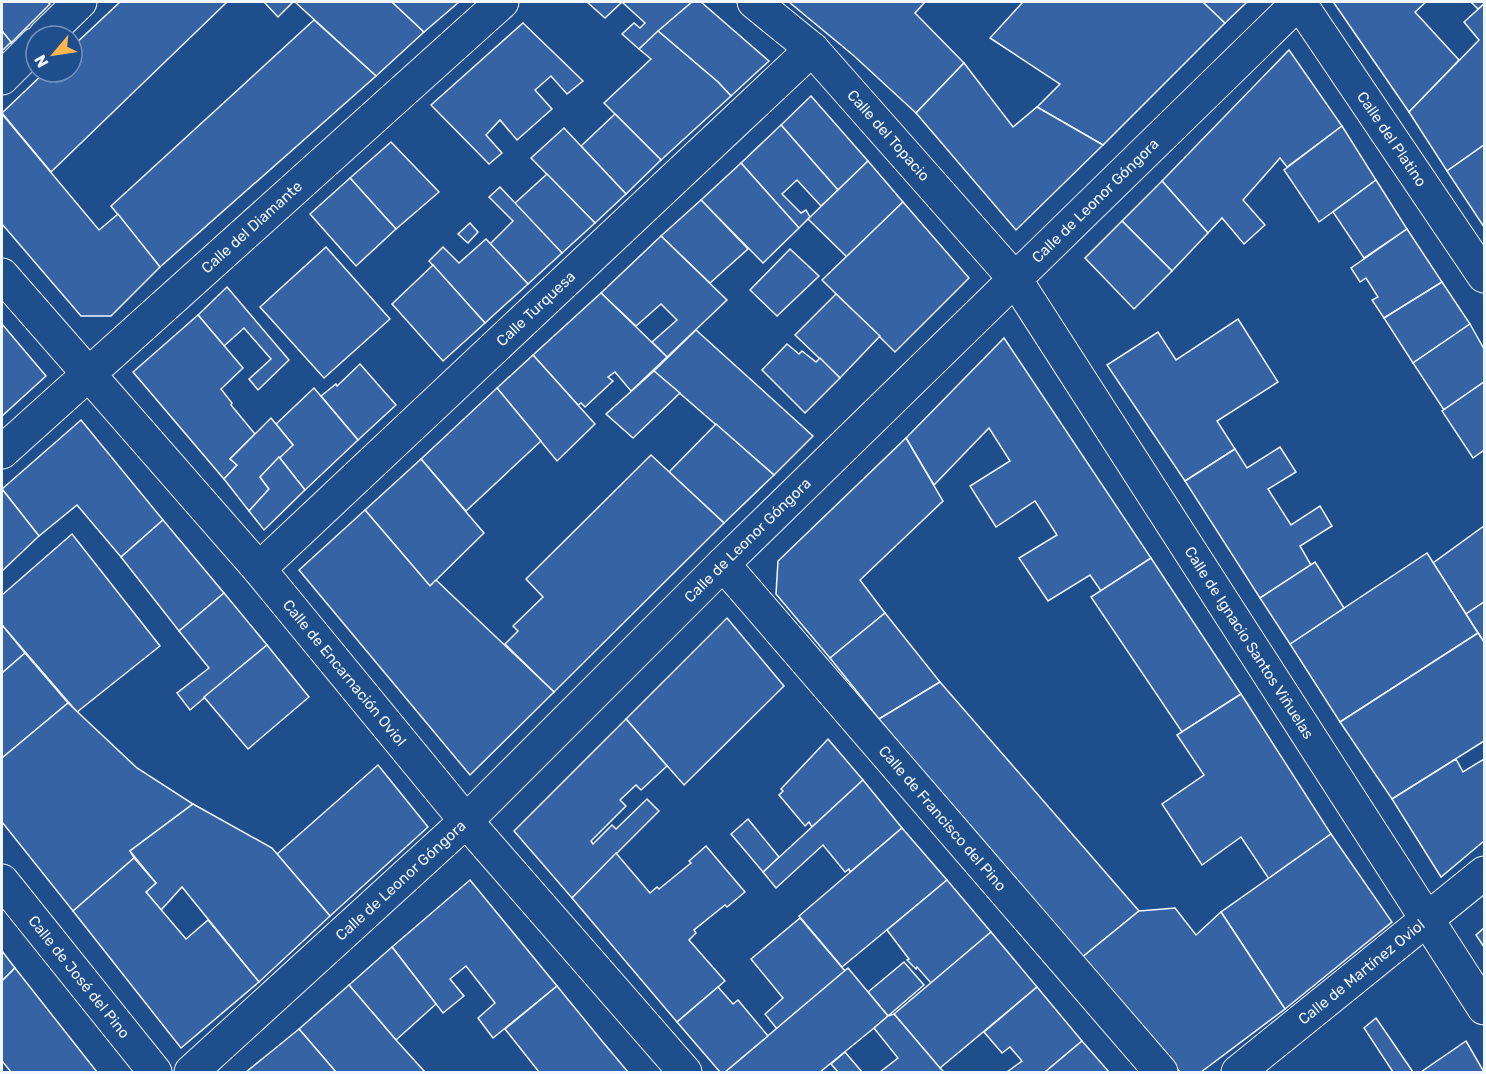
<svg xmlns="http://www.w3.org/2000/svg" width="1486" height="1074" viewBox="0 0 1486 1074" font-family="Rubik,sans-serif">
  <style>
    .building { fill: #3563a3; stroke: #f2f6ff; stroke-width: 1.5 }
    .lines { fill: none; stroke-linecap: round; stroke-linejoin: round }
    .minor-casing { stroke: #f2f6ff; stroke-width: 35 }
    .minor { stroke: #1f4e8c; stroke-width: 33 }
    .labels { text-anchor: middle; stroke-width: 4.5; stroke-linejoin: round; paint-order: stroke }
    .street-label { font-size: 15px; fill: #f2f6ff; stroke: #1f4e8c }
  </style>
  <rect width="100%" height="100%" fill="#1f4e8c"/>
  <g class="building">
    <polygon points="2,2 48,2 50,4 11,43 2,31"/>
    <polygon points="120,2 227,2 51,172 2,113 45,72 72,72 72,47"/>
    <polygon points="264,2 293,2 278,17"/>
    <polygon points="295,2 392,2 424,32 376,76"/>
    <polygon points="392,2 459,2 424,32"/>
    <polygon points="587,2 622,2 605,18"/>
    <polygon points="622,2 692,2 639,49 622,34 634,23 640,28 645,23"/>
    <polygon points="692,2 701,2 769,61 731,96 718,82 658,31"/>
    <polygon points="789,2 925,2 915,13 964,63 916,113 853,55"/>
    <polygon points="1023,2 1203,2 1225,23 1103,145 1037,107 1060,84 990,38"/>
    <polygon points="1203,2 1247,2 1225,23"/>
    <polygon points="1335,2 1426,2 1415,12 1459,60 1409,112 1334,3"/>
    <polygon points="1471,2 1484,2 1484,4 1478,9"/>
    <polygon points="1484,4 1484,145 1447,171 1409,112 1479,40 1464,22"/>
    <polygon points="314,20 376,76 160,267 111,206"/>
    <polygon points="523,23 583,81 567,94 551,76 535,90 552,109 517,140 500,120 486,135 502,153 489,164 431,105"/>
    <polygon points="2,31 11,42 2,51"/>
    <polygon points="658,31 718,82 731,96 661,160 604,103 651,59 639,49"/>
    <polygon points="1289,50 1342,126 1287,167 1280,158 1243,200 1265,225 1244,244 1222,218 1208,233 1162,181"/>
    <polygon points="964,63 1013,127 1037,107 1103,145 1016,230 916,113"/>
    <polygon points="811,96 868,161 838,190 781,125"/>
    <polygon points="2,114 99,230 118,214 160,267 111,316 81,316 2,224"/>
    <polygon points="615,114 661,160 626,194 581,146"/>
    <polygon points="781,125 838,190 821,206 797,180 782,194 801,213 806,210 810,217 799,228 741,163"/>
    <polygon points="1342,126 1376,180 1319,222 1284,170"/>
    <polygon points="564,128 626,194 595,223 531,158"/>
    <polygon points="391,142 439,192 396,229 350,178"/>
    <polygon points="1484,145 1484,227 1447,171"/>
    <polygon points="868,161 903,202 847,257 808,219"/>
    <polygon points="741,163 799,228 763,263 701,200"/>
    <polygon points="547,174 595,223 562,253 514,204"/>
    <polygon points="350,178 396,229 356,266 310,214"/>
    <polygon points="1376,180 1407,229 1364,258 1333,212"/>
    <polygon points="1162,181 1208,233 1172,271 1122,221"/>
    <polygon points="500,187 562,253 528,284 490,244 513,221 489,197"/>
    <polygon points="701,200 748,249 710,283 661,236"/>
    <polygon points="903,202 969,278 895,352 822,280"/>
    <polygon points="1122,221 1172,271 1134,309 1085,258"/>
    <polygon points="470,223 478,232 468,243 458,234"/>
    <polygon points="1407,229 1442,282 1384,318 1372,300 1378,297 1366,278 1360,282 1351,268"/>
    <polygon points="661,236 727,300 667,357 652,342 677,320 661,304 636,326 601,293"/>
    <polygon points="486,239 528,284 485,323 429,261 443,247 459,263"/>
    <polygon points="326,247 390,319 324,378 260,307"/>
    <polygon points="790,249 819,276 777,316 750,290"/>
    <polygon points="433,265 485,323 443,361 392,304"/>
    <polygon points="1442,282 1470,324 1413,363 1384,318"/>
    <polygon points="227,287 289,360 258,390 249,379 271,359 244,328 224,346 198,315"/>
    <polygon points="601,293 667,357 631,391 615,372 608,377 613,381 585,407 581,403 578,405 533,355"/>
    <polygon points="836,294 880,336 840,378 795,335"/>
    <polygon points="198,315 243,368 221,389 232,403 231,405 255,434 230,459 237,465 224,479 133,372"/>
    <polygon points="1238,319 1278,382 1217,421 1235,449 1185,481 1107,365 1158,332 1176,360"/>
    <polygon points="2,324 46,376 2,416"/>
    <polygon points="1470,324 1484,349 1484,382 1444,410 1413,363"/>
    <polygon points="696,330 813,436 774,475 654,371"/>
    <polygon points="1004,338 1151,558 1101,591 1090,575 1048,601 1019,558 1057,535 1035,501 996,527 970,486 1010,461 989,428 934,485 906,438"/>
    <polygon points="787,344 799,354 802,351 816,362 820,358 840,378 805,413 762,370"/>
    <polygon points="533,355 595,424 557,461 497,388"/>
    <polygon points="360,364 396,405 358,440 321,396 336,384 337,386"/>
    <polygon points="654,371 680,393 633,438 606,414"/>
    <polygon points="1484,382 1484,450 1473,458 1442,411"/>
    <polygon points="314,388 358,440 305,490 279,457 293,445 276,424"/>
    <polygon points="497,388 541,441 466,511 421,459"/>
    <polygon points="271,418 293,445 260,477 269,489 249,511 224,479 237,465 230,459"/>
    <polygon points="81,420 163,520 121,557 77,505 39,536 2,489"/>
    <polygon points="716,424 774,475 724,523 669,472"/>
    <polygon points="906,438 943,501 860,580 885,613 830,658 776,594 778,561"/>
    <polygon points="1280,447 1296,472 1268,489 1291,525 1320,506 1332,526 1300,546 1311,565 1260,598 1185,481 1235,449 1247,468"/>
    <polygon points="651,455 724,523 554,692 505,644 518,631 513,626 543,597 526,579"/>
    <polygon points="279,457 305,490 264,530 249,511 269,489 260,477"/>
    <polygon points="421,459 484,533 430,586 365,510"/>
    <polygon points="2,489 39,536 2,571"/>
    <polygon points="365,510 430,586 436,580 554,692 470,775 299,570"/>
    <polygon points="163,520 224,593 179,631 121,557"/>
    <polygon points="1484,526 1484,602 1466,614 1433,563"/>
    <polygon points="72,534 160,646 77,712 2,625 2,595"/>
    <polygon points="1427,553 1478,633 1340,722 1290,644"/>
    <polygon points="1151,558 1241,694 1182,732 1091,597"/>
    <polygon points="1315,562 1344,608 1290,644 1260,598"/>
    <polygon points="224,593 267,645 190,710 177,693 209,668 179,631"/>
    <polygon points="1484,602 1484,642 1466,614"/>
    <polygon points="885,613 940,682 879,719 830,658"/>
    <polygon points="727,618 784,686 684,785 626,719"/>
    <polygon points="2,625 25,653 2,673"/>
    <polygon points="1478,633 1484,642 1484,741 1392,799 1340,722"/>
    <polygon points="267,645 309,697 248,749 204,697"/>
    <polygon points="25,653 68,703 2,758 2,673"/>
    <polygon points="940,682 1139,911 1080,959 879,719"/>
    <polygon points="1241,694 1331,834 1269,879 1241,837 1202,865 1162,804 1204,775 1177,735"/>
    <polygon points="68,703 137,768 193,804 130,851 134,858 73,911 2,822 2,758"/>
    <polygon points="626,719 667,766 641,790 636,785 620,800 626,806 591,841 593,844 612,825 616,829 647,799 659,811 572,898 514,831"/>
    <polygon points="828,739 863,780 812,827 809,822 805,826 779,795 783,791 781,789"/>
    <polygon points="1456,759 1463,772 1484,759 1484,841 1441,877 1392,799"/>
    <polygon points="378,765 428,827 330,916 277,854"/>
    <polygon points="863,780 902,828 850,872 849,869 845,872 823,845 776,888 763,872"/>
    <polygon points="193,804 272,848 330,916 259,982 182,887 161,910 146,892 156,883 130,851"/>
    <polygon points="748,819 779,857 763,872 731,834"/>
    <polygon points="902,828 947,880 842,967 799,916"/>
    <polygon points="1331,834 1392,922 1285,1009 1221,912"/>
    <polygon points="706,846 745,892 727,907 725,905 694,930 696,933 689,940 725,981 677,1022 572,898 616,853 650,893 657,887 659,889 691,863 689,861"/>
    <polygon points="134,858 156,883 146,892 186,939 208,920 259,982 181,1048 73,911"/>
    <polygon points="470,880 557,986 493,1038 478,1018 495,1003 466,966 450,979 464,996 443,1013 392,947"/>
    <polygon points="947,880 991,932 931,983 917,967 916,969 907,960 909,959 887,930"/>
    <polygon points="1175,908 1196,935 1221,912 1285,1009 1201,1072 1180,1072 1080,959 1139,911"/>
    <polygon points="800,918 845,971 777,1029 765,1014 783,998 751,959"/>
    <polygon points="1484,928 1484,947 1476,935"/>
    <polygon points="991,932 1037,987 940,1068 894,1014"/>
    <polygon points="392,947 436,1004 396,1040 349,985"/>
    <polygon points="2,951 15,968 2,981"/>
    <polygon points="904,962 924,985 888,1016 868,992"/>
    <polygon points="15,968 82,1053 97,1072 11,1072 2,1061 2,981"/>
    <polygon points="848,968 888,1016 874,1028 820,1072 725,1072"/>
    <polygon points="349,985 396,1040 425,1072 336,1072 299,1029"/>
    <polygon points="557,986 602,1041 628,1072 539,1072 505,1029"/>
    <polygon points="718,987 733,1004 738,1000 768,1036 725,1072 720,1072 677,1022"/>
    <polygon points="1037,987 1082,1041 1045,1072 1007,1072 1022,1061 1010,1047 1002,1053 984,1032"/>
    <polygon points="894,1014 940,1068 944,1072 880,1072 898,1058 874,1028 888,1016"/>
    <polygon points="1376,1018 1413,1072 1393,1072 1364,1028"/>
    <polygon points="299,1029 336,1072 246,1072 272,1051"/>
    <polygon points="1082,1041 1109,1072 1045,1072"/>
    <polygon points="1466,1041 1484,1072 1421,1072"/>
    <polygon points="845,1052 862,1072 838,1072 831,1064"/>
  </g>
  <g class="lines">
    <g class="minor-casing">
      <g id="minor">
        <path id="s1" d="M 754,2 L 812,49 L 1015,279 L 1484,1008"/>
        <polyline points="45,36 80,2"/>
        <polyline points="2,78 36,44"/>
        <path id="s2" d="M 2,275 L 259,569 L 466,821 L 685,1072"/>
        <path id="s3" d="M 2,452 L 502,2"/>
        <path id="s4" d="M 723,564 L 1161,1072"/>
        <path id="s5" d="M 259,569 L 812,49"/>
        <path id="s6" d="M 2,881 L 155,1072"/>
        <path id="s7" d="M 191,1072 L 466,821 L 723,564 L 1299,2 L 1484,276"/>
        <path id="s8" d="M 1238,1072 L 1484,873"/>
      </g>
    </g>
    <use href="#minor" class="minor"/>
  </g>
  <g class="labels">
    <g class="street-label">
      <text dy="5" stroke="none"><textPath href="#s1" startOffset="190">Calle del Topacio</textPath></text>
      <text dy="5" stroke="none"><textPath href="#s7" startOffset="1706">Calle del Platino</textPath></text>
      <text dy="5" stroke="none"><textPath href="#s7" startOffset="1256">Calle de Leonor Góngora</textPath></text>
      <text dy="5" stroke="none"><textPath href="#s3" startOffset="336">Calle del Diamante</textPath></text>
      <text dy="5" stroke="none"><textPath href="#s5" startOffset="380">Calle Turquesa</textPath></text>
      <text dy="5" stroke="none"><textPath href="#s7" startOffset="770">Calle de Leonor Góngora</textPath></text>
      <text dy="5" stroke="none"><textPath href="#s1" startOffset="814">Calle de Ignacio Santos Viñuelas</textPath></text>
      <text dy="5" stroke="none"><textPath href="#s2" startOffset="525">Calle de Encarnación Oviol</textPath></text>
      <text dy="5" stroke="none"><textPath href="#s4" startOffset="336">Calle de Francisco del Pino</textPath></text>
      <text dy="5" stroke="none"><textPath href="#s7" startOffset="284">Calle de Leonor Góngora</textPath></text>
      <text dy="5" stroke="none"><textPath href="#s8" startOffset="159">Calle de Martínez Oviol</textPath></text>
      <text dy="5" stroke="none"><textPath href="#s6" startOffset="123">Calle de José del Pino</textPath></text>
    </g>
  </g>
  <rect width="1486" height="1074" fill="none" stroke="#f2f6ff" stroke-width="6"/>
  <g transform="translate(54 54) rotate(241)"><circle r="28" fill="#1f4e8c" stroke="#7391ba" stroke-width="1.5"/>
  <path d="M0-4.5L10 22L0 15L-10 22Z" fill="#ffb74d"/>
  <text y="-9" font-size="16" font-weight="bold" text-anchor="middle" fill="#f2f6ff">N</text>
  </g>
</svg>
